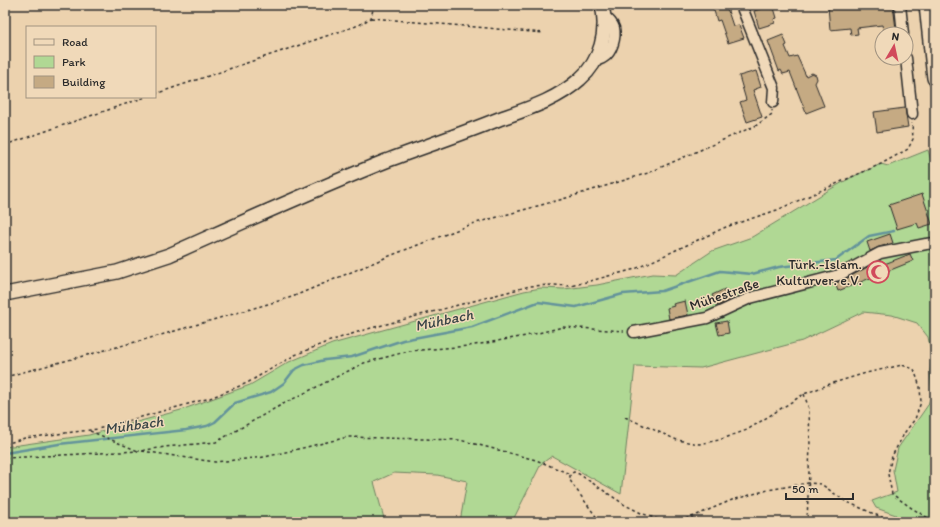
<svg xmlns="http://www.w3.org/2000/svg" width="940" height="527" viewBox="0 0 940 527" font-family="Itim,sans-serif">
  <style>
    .green { fill: #b0d894; stroke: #6e8260 }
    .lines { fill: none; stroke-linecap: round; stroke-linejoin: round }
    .stream { stroke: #63939b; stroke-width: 2.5 }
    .building { fill: #c5aa83; stroke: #2b2b2b }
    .minor-casing { stroke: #2b2b2b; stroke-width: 13 }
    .major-casing { stroke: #2b2b2b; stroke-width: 16 }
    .highway-casing { stroke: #2b2b2b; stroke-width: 18 }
    .path { stroke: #2b2b2b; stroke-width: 1.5; stroke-dasharray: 3 3; stroke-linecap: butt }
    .minor { stroke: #f0d9b9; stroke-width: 10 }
    .major { stroke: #f0d9b9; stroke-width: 13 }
    .highway { stroke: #f0d9b9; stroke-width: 15 }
    .labels { text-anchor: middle; stroke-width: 3; stroke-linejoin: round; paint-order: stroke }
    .poi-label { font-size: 14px; fill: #2b2b2b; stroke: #f0d9b9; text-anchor: end }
    .street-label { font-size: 14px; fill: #2b2b2b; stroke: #f0d9b9 }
    .water-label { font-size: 15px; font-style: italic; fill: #394547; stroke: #f0d9b9 }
  </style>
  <rect width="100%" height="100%" fill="#ecd2ae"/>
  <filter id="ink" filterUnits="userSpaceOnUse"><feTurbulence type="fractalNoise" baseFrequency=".025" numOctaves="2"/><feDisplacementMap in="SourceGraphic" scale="8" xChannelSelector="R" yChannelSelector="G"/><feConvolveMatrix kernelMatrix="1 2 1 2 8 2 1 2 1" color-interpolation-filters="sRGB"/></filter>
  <g filter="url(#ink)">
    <polygon class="green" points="928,150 935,174 935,522 893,522 896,515 876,508 872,501 897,492 893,470 898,448 928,405 932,392 930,371 932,356 928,337 917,323 892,315 863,312 802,341 701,368 635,366 621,494 552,456 541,464 512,522 460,522 467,481 437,475 394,473 374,482 385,522 5,522 5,447 89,435 181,410 250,385 289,362 332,344 524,291 541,288 564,289 597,285 652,274 676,275 712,251 752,237 829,190 852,177 881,164 888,166"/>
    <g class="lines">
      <polyline class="stream" points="5,453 59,444 186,430 207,426 215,422 235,403 271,392 284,383 294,370 304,365 325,360 352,357 403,340 472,327 538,302 576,307 623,294 662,291 720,271 752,274 779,267 836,260 869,236 894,231"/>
    </g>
    <g class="building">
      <polygon points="721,5 726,5 733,26 739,25 744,38 728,43 720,20 717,21 713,7"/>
      <polygon points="841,5 893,5 896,29 883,30 882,25 857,28 858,34 851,35 850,28 830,30 828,6"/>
      <polygon points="770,6 771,9 774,8 777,18 774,19 775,23 759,28 754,11"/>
      <polygon points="783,35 787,45 785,46 790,58 797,56 806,76 812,73 816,75 817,79 815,83 824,106 806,113 790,72 783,74 781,70 779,71 768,41"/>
      <polygon points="756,71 761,87 753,90 762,117 747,122 740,102 746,100 739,76"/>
      <polygon points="905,108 908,127 877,132 874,112"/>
      <polygon points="922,194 932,224 919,228 917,223 897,229 889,205"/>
      <polygon points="890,234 893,243 879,247 870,251 867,242"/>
      <polygon points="910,254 913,261 838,291 835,283 842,281 880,260 882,265"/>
      <polygon points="725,289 730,300 717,306 712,295"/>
      <polygon points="685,301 688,315 669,319 667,308 674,306 673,304"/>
      <polygon points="727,321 729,333 719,335 716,323"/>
    </g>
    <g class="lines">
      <g class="minor-casing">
        <g id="minor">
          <polyline points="741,5 774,88 773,102"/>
          <polyline points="900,5 903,34"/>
          <polyline points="906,58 912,114"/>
          <path d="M 595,61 C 598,60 602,59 604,57 C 612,52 616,37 614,28 C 612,22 608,19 604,16"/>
          <polyline points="634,332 707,318 750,298 839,275 880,253 926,244 935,243"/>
        </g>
      </g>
      <g class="major-casing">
        <path id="major" d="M 5,294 L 117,272 L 169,255 C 241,223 313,190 386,161 C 423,147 462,134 499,119 C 527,109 557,100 580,79 C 601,61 608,32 602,5"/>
      </g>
      <g class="highway-casing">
        <polyline id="highway" points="927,5 935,78"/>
      </g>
      <g class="path">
        <polyline points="371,18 544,33"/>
        <polyline points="155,94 359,25 371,18 374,5"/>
        <polyline points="5,145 146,97"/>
        <polyline points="5,377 154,337 292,297 387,257 472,224 563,199 648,173 757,125 772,114 772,110"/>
        <polyline points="804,394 809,409 810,445 807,522"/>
        <polyline points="625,417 677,440 699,444 719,440 747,430 804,394 830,384 866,373 902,365 914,369 920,387 921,402 915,419 905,432 892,456 888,474 892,494 913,509 935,522"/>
        <polyline points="90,431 138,451"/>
        <polyline points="5,444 25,438 98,429 210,398 247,383 295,355 327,342 364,330 530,286 554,285 571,286 635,269 726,227 777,210 881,164 908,149 913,139 912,123"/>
        <polyline points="142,451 215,462 265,457 348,437 460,440 536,460 570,474"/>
        <polyline points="5,458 139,451 165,447 216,442 281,405 364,363 409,351 469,346 526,336 563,327 624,331"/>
        <polyline points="600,522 573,485 570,480 570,474 574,472 579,474 625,505 641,513 665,522"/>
        <polyline points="674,522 692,517 732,500 768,490 808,483 821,484 845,501 890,521 896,522"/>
      </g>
      <use href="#minor" class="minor"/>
      <use href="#major" class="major"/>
      <use href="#highway" class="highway"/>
    </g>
  </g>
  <defs>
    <g id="mosque-ring" transform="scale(1.15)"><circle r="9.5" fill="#f0d9b9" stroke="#d1495b" stroke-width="1.5"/><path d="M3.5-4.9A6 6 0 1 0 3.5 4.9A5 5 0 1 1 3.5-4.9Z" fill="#d1495b"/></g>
  </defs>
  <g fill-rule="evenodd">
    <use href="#mosque-ring" x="878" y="272"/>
  </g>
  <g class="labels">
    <g class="poi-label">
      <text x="862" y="269">Türk.-Islam.<tspan x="862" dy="16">Kulturver. e.V.</tspan></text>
    </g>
    <g class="street-label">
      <text transform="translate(724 294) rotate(-19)" y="5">Mühestraße</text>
    </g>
    <g class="water-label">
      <text transform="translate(444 320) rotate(-12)" y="5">Mühbach</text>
      <text transform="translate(134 425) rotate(-8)" y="5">Mühbach</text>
    </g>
  </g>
  <rect width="940" height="527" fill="none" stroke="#f0d9b9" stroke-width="20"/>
  <rect x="10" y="10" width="920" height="507" fill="none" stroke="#2b2b2b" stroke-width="1.5" filter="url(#ink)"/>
  <rect x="26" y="26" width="130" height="72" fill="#f0d9b9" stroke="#a19380"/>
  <rect x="34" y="39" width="20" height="6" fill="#f0d9b9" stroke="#a19380"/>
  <text x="62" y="46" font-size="12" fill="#2b2b2b">Road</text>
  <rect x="34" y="56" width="20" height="12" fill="#b0d894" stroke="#a19380"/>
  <text x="62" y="66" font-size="12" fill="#2b2b2b">Park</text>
  <rect x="34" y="76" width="20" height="12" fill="#c5aa83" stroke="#a19380"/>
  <text x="62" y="86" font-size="12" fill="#2b2b2b">Building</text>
  <g transform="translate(894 46) rotate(9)"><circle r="19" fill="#f0d9b9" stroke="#a19380"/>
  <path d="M0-3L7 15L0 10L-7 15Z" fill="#d1495b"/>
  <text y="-6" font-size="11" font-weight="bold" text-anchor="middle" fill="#2b2b2b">N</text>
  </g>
  <path d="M786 493v6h67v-6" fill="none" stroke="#2b2b2b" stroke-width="2"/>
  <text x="792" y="493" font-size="12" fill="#2b2b2b" stroke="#f0d9b9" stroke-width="3" paint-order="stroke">50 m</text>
</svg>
